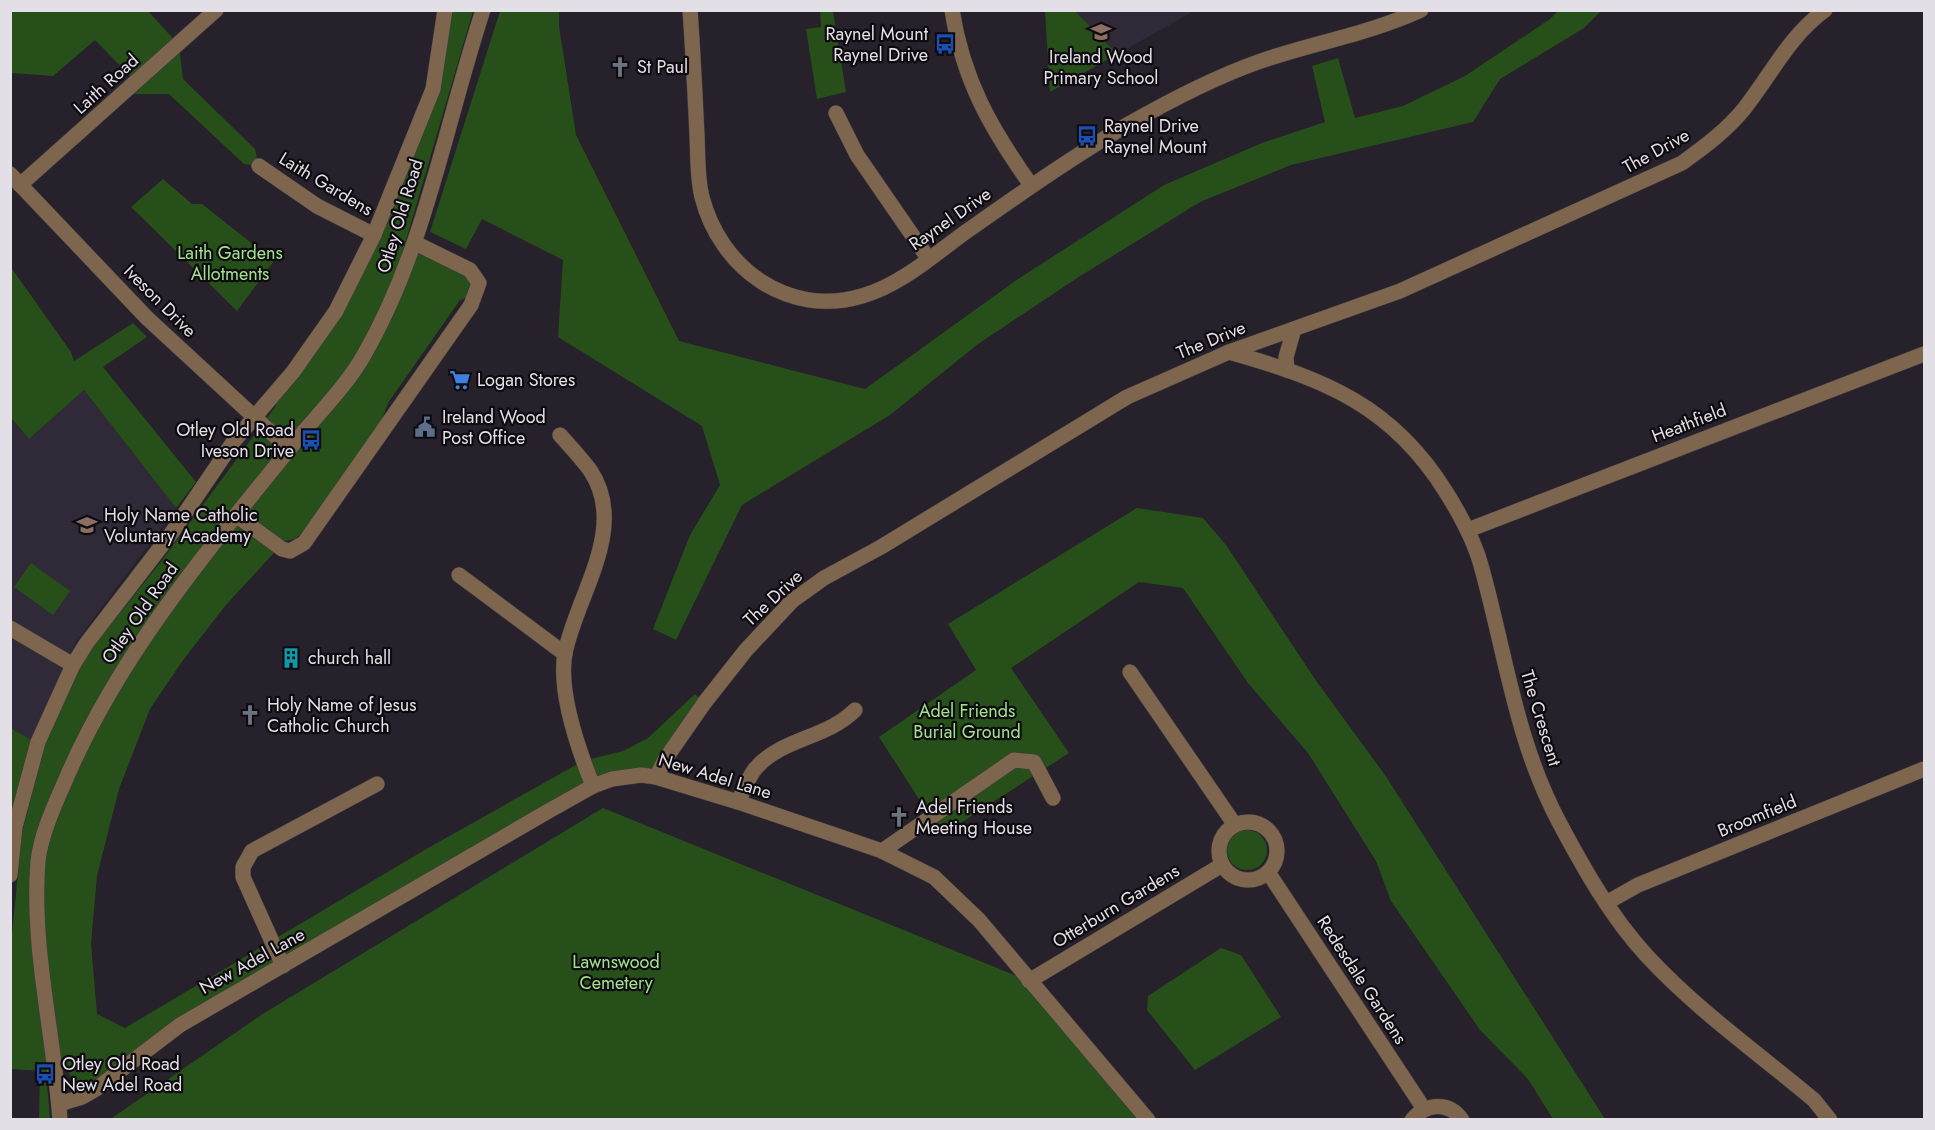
<svg xmlns="http://www.w3.org/2000/svg" width="1935" height="1130" viewBox="0 0 1935 1130" font-family="Jost,sans-serif">
  <style>
    .built { fill: #302938 }
    .green { fill: #274f19 }
    .lines { fill: none; stroke-linecap: round; stroke-linejoin: round }
    .minor-casing { stroke: #403c45; stroke-width: 16 }
    .minor { stroke: #7d664d; stroke-width: 15 }
    .labels { text-anchor: middle; stroke-width: 4.5; stroke-linejoin: round; paint-order: stroke }
    .poi-label { font-size: 18px; fill: #e3dfe6; stroke: #0e0b10; text-anchor: start }
    .street-label { font-size: 18px; fill: #e3dfe6; stroke: #0e0b10 }
    .park-label { font-size: 18px; fill: #a0e28b; stroke: #0e0b10 }
  </style>
  <rect width="100%" height="100%" fill="#26212b"/>
  <g class="built">
    <polygon points="1045,10 1194,11 1050,92"/>
    <polygon points="84,390 176,508 76,642 33,741 11,728 10,418 29,439"/>
  </g>
  <g class="green">
    <polygon points="11,11 148,11 179,45 183,79 255,149 259,166 244,164 169,94 126,94 137,83 95,40 53,76 12,73"/>
    <polygon points="445,11 473,11 404,247 466,275 470,285 466,298 460,300 388,403 382,420 303,532 295,539 285,541 225,606 181,663 150,709 119,789 97,876 91,943 97,1014 125,1028 428,848 583,761 623,751 648,738 695,694 705,702 656,777 612,779 90,1083 73,1080 67,1070 46,1072 50,1119 39,1119 40,1071 11,1069 12,933 22,833 45,744 85,657 163,559 275,407 293,372 336,311 433,89"/>
    <polygon points="500,11 559,11 559,26 576,135 679,341 865,389 1018,279 1164,185 1262,143 1325,122 1312,66 1338,58 1355,118 1403,106 1465,76 1550,19 1558,11 1601,11 1584,28 1500,79 1473,122 1291,165 1200,202 1077,278 978,344 890,415 742,505 676,640 653,629 690,535 720,485 702,426 558,337 563,260 482,219 466,249 430,232"/>
    <polygon points="820,11 833,11 846,92 817,99 806,29 821,27"/>
    <polygon points="1045,11 1075,11 1117,54 1050,92"/>
    <polygon points="163,179 192,204 202,204 274,261 237,311 131,207"/>
    <polygon points="10,266 71,352 74,361 133,323 147,337 103,367 196,482 176,508 84,390 29,439 11,418"/>
    <polygon points="1137,508 1203,518 1226,545 1317,682 1385,775 1605,1119 1553,1119 1528,1079 1480,1030 1391,901 1376,861 1308,753 1248,683 1183,588 1139,582 1011,668 1069,753 942,835 879,737 976,670 948,624"/>
    <polygon points="31,563 70,591 53,615 14,587"/>
    <polygon points="11,728 33,741 11,812"/>
    <polygon points="603,808 1029,981 1148,1120 109,1120 261,1015"/>
    <circle cx="1247" cy="850" r="20"/>
    <polygon points="1221,948 1241,955 1281,1017 1195,1070 1147,1010 1148,996"/>
  </g>
  <g class="lines">
    <g class="minor-casing">
      <g id="minor">
        <path d="M 690,10 C 693,52 695,93 697,135 C 698,155 697,178 702,197 C 720,268 788,318 862,296 C 901,285 935,254 967,231 C 1020,194 1072,157 1127,125 C 1169,101 1213,78 1258,62 C 1312,43 1369,34 1421,10"/>
        <path d="M 952,10 C 963,80 991,129 1031,185"/>
        <polyline points="836,113 857,155 928,258"/>
        <polyline points="259,166 317,206 374,235"/>
        <polyline points="10,174 147,318 289,449"/>
        <polyline points="20,185 216,10"/>
        <path d="M 1229,352 C 1324,379 1392,405 1446,492 C 1461,516 1475,541 1482,569 C 1506,656 1516,741 1559,822 C 1584,869 1611,917 1647,956 C 1697,1010 1758,1053 1814,1100 L 1830,1120"/>
        <polyline points="1287,370 1286,357 1294,329"/>
        <path d="M 560,435 C 570,446 581,458 590,470 C 629,528 577,594 565,653 C 558,691 579,751 593,786"/>
        <polyline points="237,516 282,549 290,551 304,543 471,305 479,283 470,270 415,243"/>
        <polyline points="1468,530 1924,354"/>
        <polyline points="459,575 565,654"/>
        <polyline points="10,628 73,665"/>
        <polyline points="1130,672 1235,825"/>
        <path d="M 656,777 L 666,758 L 705,702 L 746,650 L 792,601 L 824,578 L 881,547 L 1127,397 L 1229,352 L 1400,291 L 1682,163 C 1704,147 1726,131 1744,109 C 1771,75 1789,36 1825,10"/>
        <path d="M 738,802 C 743,792 748,778 755,769 C 781,738 826,739 855,710"/>
        <circle cx="1248" cy="851" r="29"/>
        <polyline points="882,851 1014,760 1034,762 1053,798"/>
        <polyline points="1268,872 1424,1109"/>
        <polyline points="10,875 15,827 38,742 73,665 86,644 173,531 234,441 293,372 336,311 374,235 433,89 445,10"/>
        <polyline points="1606,903 1638,885 1924,769"/>
        <polyline points="283,966 243,877 243,867 252,851 377,784"/>
        <polyline points="1029,981 1222,865"/>
        <polyline points="59,1104 82,1097 96,1089 180,1025 545,813 593,786 612,779 641,775 656,777 738,802 882,851 934,877 979,920 1148,1120"/>
        <path d="M 60,1120 C 54,1034 31,947 38,861 C 41,834 55,804 66,779 C 119,655 207,551 291,447 C 314,418 346,387 364,355 C 425,249 445,126 483,10"/>
        <path d="M 1412,1120 C 1426,1103 1449,1101 1462,1120"/>
      </g>
    </g>
    <use href="#minor" class="minor"/>
  </g>
  <defs>
    <g id="school-bare" transform="scale(1.62)"><path d="M0-5L7-2L0 1L-7-2ZM-4 1L0 2.5L4 1V4Q0 6-4 4Z" fill="#8d6e63" stroke="#0e0b10" stroke-width="2.5" paint-order="stroke"/></g>
    <g id="bus-bare" transform="scale(1.62)"><path d="M-5-6H5V4H4V6H2V4H-2V6H-4V4H-5ZM-3.5-4V0h7V-4ZM-3.5 1.2v1.5H-2V1.2ZM2 1.2v1.5H3.5V1.2Z" fill="#1a4fb4" stroke="#0e0b10" stroke-width="2.5" paint-order="stroke"/></g>
    <g id="church-bare" transform="scale(1.62)"><path d="M-1.2-6h2.4v3.5h3.3v2.4h-3.3V6h-2.4V-.1h-3.3v-2.4h3.3Z" fill="#6b7280" stroke="#0e0b10" stroke-width="2.5" paint-order="stroke"/></g>
    <g id="supermarket-bare" transform="scale(1.62)"><path d="M-6-5.5h2.5l.6 2H6L4.5 2H-2.5L-4.4-4H-6ZM-1.5 3.2a1.3 1.3 0 1 0 .1 0ZM3 3.2a1.3 1.3 0 1 0 .1 0Z" fill="#3f7fe0" stroke="#0e0b10" stroke-width="2.5" paint-order="stroke"/></g>
    <g id="civic-bare" transform="scale(1.62)"><path d="M-.6-6.5H3V-4.5H.6V-3L4-1V1h2V6H-6V1h2V-1L-.6-3ZM-1.2 2.5V6h2.4V2.5Z" fill="#5c6f8a" stroke="#0e0b10" stroke-width="2.5" paint-order="stroke"/></g>
    <g id="building-bare" transform="scale(1.62)"><path d="M-4-6H4V6H1V3H-1V6H-4ZM-2.5-4.3h1.7v1.8h-1.7ZM.8-4.3h1.7v1.8H.8ZM-2.5-1h1.7V.8h-1.7ZM.8-1h1.7V.8H.8Z" fill="#0f9aa8" stroke="#0e0b10" stroke-width="2.5" paint-order="stroke"/></g>
  </defs>
  <g fill-rule="evenodd">
    <use href="#school-bare" x="1101" y="32"/>
    <use href="#bus-bare" x="945" y="44"/>
    <use href="#church-bare" x="620" y="67"/>
    <use href="#bus-bare" x="1087" y="136"/>
    <use href="#supermarket-bare" x="460" y="380"/>
    <use href="#civic-bare" x="425" y="427"/>
    <use href="#bus-bare" x="311" y="440"/>
    <use href="#school-bare" x="87" y="525"/>
    <use href="#building-bare" x="291" y="658"/>
    <use href="#church-bare" x="250" y="715"/>
    <use href="#church-bare" x="899" y="817"/>
    <use href="#bus-bare" x="45" y="1074"/>
  </g>
  <g class="labels">
    <g class="poi-label">
      <text x="928" y="40" text-anchor="end">Raynel Mount<tspan x="928" dy="21">Raynel Drive</tspan></text>
      <text x="1101" y="63" text-anchor="middle">Ireland Wood<tspan x="1101" dy="21">Primary School</tspan></text>
      <text x="637" y="73">St Paul</text>
      <text x="1104" y="132">Raynel Drive<tspan x="1104" dy="21">Raynel Mount</tspan></text>
      <text x="477" y="386">Logan Stores</text>
      <text x="442" y="423">Ireland Wood<tspan x="442" dy="21">Post Office</tspan></text>
      <text x="294" y="436" text-anchor="end">Otley Old Road<tspan x="294" dy="21">Iveson Drive</tspan></text>
      <text x="104" y="521">Holy Name Catholic<tspan x="104" dy="21">Voluntary Academy</tspan></text>
      <text x="308" y="664">church hall</text>
      <text x="267" y="711">Holy Name of Jesus<tspan x="267" dy="21">Catholic Church</tspan></text>
      <text x="916" y="813">Adel Friends<tspan x="916" dy="21">Meeting House</tspan></text>
      <text x="62" y="1070">Otley Old Road<tspan x="62" dy="21">New Adel Road</tspan></text>
    </g>
    <g class="street-label">
      <text transform="translate(106 84) rotate(-42)" y="6">Laith Road</text>
      <text transform="translate(1656 151) rotate(-29)" y="6">The Drive</text>
      <text transform="translate(326 184) rotate(31)" y="6">Laith Gardens</text>
      <text transform="translate(400 216) rotate(-73)" y="6">Otley Old Road</text>
      <text transform="translate(950 219) rotate(-35)" y="6">Raynel Drive</text>
      <text transform="translate(160 301) rotate(45)" y="6">Iveson Drive</text>
      <text transform="translate(1211 340) rotate(-22)" y="6">The Drive</text>
      <text transform="translate(1689 423) rotate(-21)" y="6">Heathfield</text>
      <text transform="translate(773 598) rotate(-43)" y="6">The Drive</text>
      <text transform="translate(140 613) rotate(-55)" y="6">Otley Old Road</text>
      <text transform="translate(1541 718) rotate(73)" y="6">The Crescent</text>
      <text transform="translate(715 776) rotate(17)" y="6">New Adel Lane</text>
      <text transform="translate(1757 816) rotate(-22)" y="6">Broomfield</text>
      <text transform="translate(1116 906) rotate(-31)" y="6">Otterburn Gardens</text>
      <text transform="translate(252 961) rotate(-29)" y="6">New Adel Lane</text>
      <text transform="translate(1362 980) rotate(57)" y="6">Redesdale Gardens</text>
    </g>
    <g class="park-label">
      <text x="230" y="259">Laith Gardens<tspan x="230" dy="21">Allotments</tspan></text>
      <text x="967" y="717">Adel Friends<tspan x="967" dy="21">Burial Ground</tspan></text>
      <text x="616" y="968">Lawnswood<tspan x="616" dy="21">Cemetery</tspan></text>
    </g>
  </g>
  <rect width="1935" height="1130" fill="none" stroke="#e3dfe6" stroke-width="24"/>
</svg>
